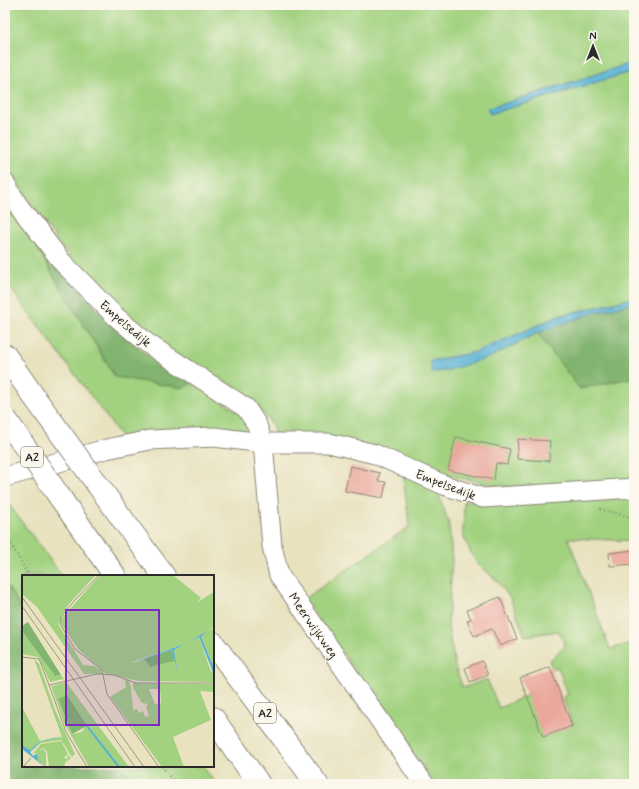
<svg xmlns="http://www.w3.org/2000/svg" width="639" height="789" viewBox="0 0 639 789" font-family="Mynerve,sans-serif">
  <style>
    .green { fill: #a2d280; stroke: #667e56 }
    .forest { fill: #81b46e; stroke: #56704c }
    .water { fill: #57b1d4; stroke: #416e80 }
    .building { fill: #eaa89d }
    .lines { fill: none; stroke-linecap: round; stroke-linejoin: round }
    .minor-casing { stroke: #8a8675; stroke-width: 21 }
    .motorway-casing { stroke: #8a8675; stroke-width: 24 }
    .path { stroke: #8a8675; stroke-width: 2.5; stroke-dasharray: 1 3; stroke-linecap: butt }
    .minor { stroke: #fff; stroke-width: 19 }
    .motorway { stroke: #fff; stroke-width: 22 }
    .motorway-bridge-casing { stroke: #8a8675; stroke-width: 24; stroke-linecap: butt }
    .motorway-bridge { stroke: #fff; stroke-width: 22 }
    .labels { text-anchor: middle; stroke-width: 3; stroke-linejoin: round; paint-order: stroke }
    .shield { fill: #fbf7ec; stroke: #696865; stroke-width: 1 }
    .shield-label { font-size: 12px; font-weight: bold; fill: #2b2b2b }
    .street-label { font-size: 13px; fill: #2b2b2b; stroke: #fbf7ec }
    .inset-river { fill: none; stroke: #57b1d4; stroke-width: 2 }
    .inset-road { fill: none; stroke: #9c9984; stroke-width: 1 }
    .view { fill: #7b2cbf; fill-opacity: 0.15; stroke: #7b2cbf; stroke-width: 2 }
    .inset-edge { fill: none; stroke: #2b2b2b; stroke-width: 2 }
  </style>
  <rect width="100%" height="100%" fill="#fbf7ec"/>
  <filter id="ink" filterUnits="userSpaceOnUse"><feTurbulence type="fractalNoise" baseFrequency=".025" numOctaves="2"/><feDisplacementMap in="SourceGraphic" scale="8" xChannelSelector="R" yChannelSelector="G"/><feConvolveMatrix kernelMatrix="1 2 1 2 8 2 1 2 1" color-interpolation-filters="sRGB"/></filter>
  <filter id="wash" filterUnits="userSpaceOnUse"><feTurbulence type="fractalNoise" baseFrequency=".012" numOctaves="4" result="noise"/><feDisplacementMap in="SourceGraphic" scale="16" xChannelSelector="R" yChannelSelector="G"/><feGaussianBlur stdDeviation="0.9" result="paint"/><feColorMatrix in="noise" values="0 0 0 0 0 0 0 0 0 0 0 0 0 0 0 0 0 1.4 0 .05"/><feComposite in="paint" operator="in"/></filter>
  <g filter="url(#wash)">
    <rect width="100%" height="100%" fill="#e8e2bf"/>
    <g class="green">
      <polygon points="5,5 634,5 634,62 487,109 490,114 634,71 634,298 559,316 476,352 430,361 491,357 537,333 580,389 634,377 634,483 593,487 499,486 277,439 272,425 262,411 233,386 202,367 180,358 129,317 86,275 57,241 5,164"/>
      <polygon points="5,200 29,231 43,258 115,377 192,383 245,416 247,427 244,436 123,439 5,281"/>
      <polygon points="403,473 436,487 449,524 452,561 448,626 455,667 463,688 487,679 499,708 528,695 543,736 573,725 563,697 568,695 558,667 553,669 549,661 565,646 559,631 525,636 510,598 497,581 475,561 463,536 464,501 634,497 634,541 568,538 610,649 634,642 634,784 435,784 304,599 409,527"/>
      <polygon points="5,499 62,576 23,576 23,611 7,586 5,586"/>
      <polygon points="122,766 203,766 216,784 133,784"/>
    </g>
    <g class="forest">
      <polygon points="29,231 111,325 154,360 192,383 182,388 115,377 43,258"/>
      <polygon points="634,303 634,377 580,389 537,333 592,313"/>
      <polygon points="5,586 7,586 23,611 23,766 122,766 133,784 11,784 5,767"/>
    </g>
    <g class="water">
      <polygon points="634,62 634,71 490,114 487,109"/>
      <polygon points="634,298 634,303 592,313 537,333 491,357 449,370 432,373 430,361 476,352 559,316"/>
    </g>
    <g id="blocks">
      <g class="building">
        <polygon points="456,437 510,449 507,465 496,463 494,480 448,470"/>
        <polygon points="518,439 550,441 549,461 517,459"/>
        <polygon points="350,466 380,473 378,481 386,482 383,498 345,491"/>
        <polygon points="634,550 634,564 610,566 609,553"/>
        <polygon points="500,597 517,639 500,646 492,629 474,636 467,621 471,619 467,610"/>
        <polygon points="482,661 488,675 470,682 465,668"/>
        <polygon points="550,667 572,726 543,737 520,678"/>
      </g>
    </g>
  </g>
  <g filter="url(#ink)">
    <use href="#blocks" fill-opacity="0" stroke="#8a8675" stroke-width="1"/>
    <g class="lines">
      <g class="minor-casing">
        <g id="minor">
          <polyline points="5,183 18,205 63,263 115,316 147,343 246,408 257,425 263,443 272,546 279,575 424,784"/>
          <polyline points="5,477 106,449 150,440 214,437 263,443 329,443 375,454 444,485 483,498 634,488"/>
        </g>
      </g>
      <g class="motorway-casing">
        <g id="motorway">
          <polyline points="5,355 32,394"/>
          <polyline points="59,496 115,576"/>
          <polyline points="121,517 164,576"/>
          <polyline points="213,643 317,784"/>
          <polyline points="213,718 259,784"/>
        </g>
      </g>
      <g class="path">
        <polyline points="600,509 634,518"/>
        <polyline points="5,534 29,576"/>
        <polyline points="162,766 175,784"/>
      </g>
      <use href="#minor" class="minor"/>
      <use href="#motorway" class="motorway"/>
      <g class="motorway-bridge-casing">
        <g id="motorway-bridge">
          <polyline points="32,394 121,517"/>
          <polyline points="5,418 59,496"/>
        </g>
      </g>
      <use href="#motorway-bridge" class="motorway-bridge"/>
    </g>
  </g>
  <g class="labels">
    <g class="shield">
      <rect x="21" y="447" width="22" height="20" rx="3"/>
      <rect x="254" y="703" width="22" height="20" rx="3"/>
    </g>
    <g class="shield-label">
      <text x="32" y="461">A2</text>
      <text x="265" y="717">A2</text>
    </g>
    <g class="street-label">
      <text transform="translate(126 323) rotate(41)" y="5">Empelsedijk</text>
      <text transform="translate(446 484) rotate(21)" y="5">Empelsedijk</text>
      <text transform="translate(314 625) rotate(55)" y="5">Meerwijkweg</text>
    </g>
  </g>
  <g transform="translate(22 575)">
    <rect width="192" height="192" fill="#e8e2bf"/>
    <path d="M 0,0 L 74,0 L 46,30 L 36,49 L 61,90 L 72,91 L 79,95 L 80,99 L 62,99 L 15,32 L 0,19 ZM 78,0 L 151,0 L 179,23 L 174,28 L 192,17 L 192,51 L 187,55 L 192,53 L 192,93 L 179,62 L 185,56 L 165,68 L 177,62 L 189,97 L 192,95 L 192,107 L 117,106 L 84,99 L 57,75 L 38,48 L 39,44 ZM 162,69 L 152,74 L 156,98 L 153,86 L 128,92 L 122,84 L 115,87 L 107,88 ZM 0,56 L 33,101 L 39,100 L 42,104 L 28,107 L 16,82 L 0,79 ZM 12,84 L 17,89 L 33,135 L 53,179 L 50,182 L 39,165 L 19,168 L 8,178 L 19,166 L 40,162 ZM 103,104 L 107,106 L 109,112 L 111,135 L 115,134 L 117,138 L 121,136 L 123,142 L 127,141 L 124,131 L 126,129 L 120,128 L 111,113 L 111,108 L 192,109 L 192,117 L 178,116 L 189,145 L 151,162 L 162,192 L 140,192 L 88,122 L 104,112 ZM 127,114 L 138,114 L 139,128 L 133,129 ZM 44,107 L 107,192 L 67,192 L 42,148 L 29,111 ZM 45,120 L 64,151 L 60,157 L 50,159 L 36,125 ZM 0,132 L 18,166 L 8,175 L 0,170 ZM 39,166 L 46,179 L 42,183 L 45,184 L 46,180 L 49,183 L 44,187 L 44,185 L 42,192 L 27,192 L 25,176 L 20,173 L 17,176 L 20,174 L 24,177 L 24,192 L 16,185 L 14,178 L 10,180 L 19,169 Z" fill="#a2d280" fill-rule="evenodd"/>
    <path d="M 6,47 L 39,100 L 33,101 L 0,56 L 0,51 ZM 150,75 L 153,86 L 128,92 L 122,84 ZM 45,120 L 65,151 L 50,159 L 36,124 Z" fill="#81b46e"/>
    <path d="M 185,56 L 179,62 L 192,93 L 191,97 L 177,62 L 165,68 ZM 162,69 L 152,75 L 156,98 L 150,75 L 107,89 ZM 40,161 L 30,164 L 19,166 L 8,177 L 11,181 L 15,179 L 16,185 L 23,192 L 0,174 L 0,170 L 8,175 L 18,166 Z" fill="#57b1d4"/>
    <path class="inset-river" d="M 65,151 L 97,192"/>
    <path class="inset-road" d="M 77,0 L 52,26 L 39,42 L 38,49 L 53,74 L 80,95 L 85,119 L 137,192M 0,22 L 122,192M 0,31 L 113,192M 0,82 L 17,84 L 27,110 L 75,99 L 92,100 L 114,108 L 192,108M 27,110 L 44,157 L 65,192M 1,192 L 9,183"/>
    <path class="view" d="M 44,35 L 137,35 L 137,150 L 44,150 Z"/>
    <rect width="192" height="192" class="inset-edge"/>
  </g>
  <rect width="639" height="789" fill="none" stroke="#fbf7ec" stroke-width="20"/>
  <g transform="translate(593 46)" stroke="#fbf7ec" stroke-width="3" paint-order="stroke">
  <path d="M0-3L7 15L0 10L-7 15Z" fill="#2b2b2b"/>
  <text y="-6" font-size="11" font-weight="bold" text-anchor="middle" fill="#2b2b2b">N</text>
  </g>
</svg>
